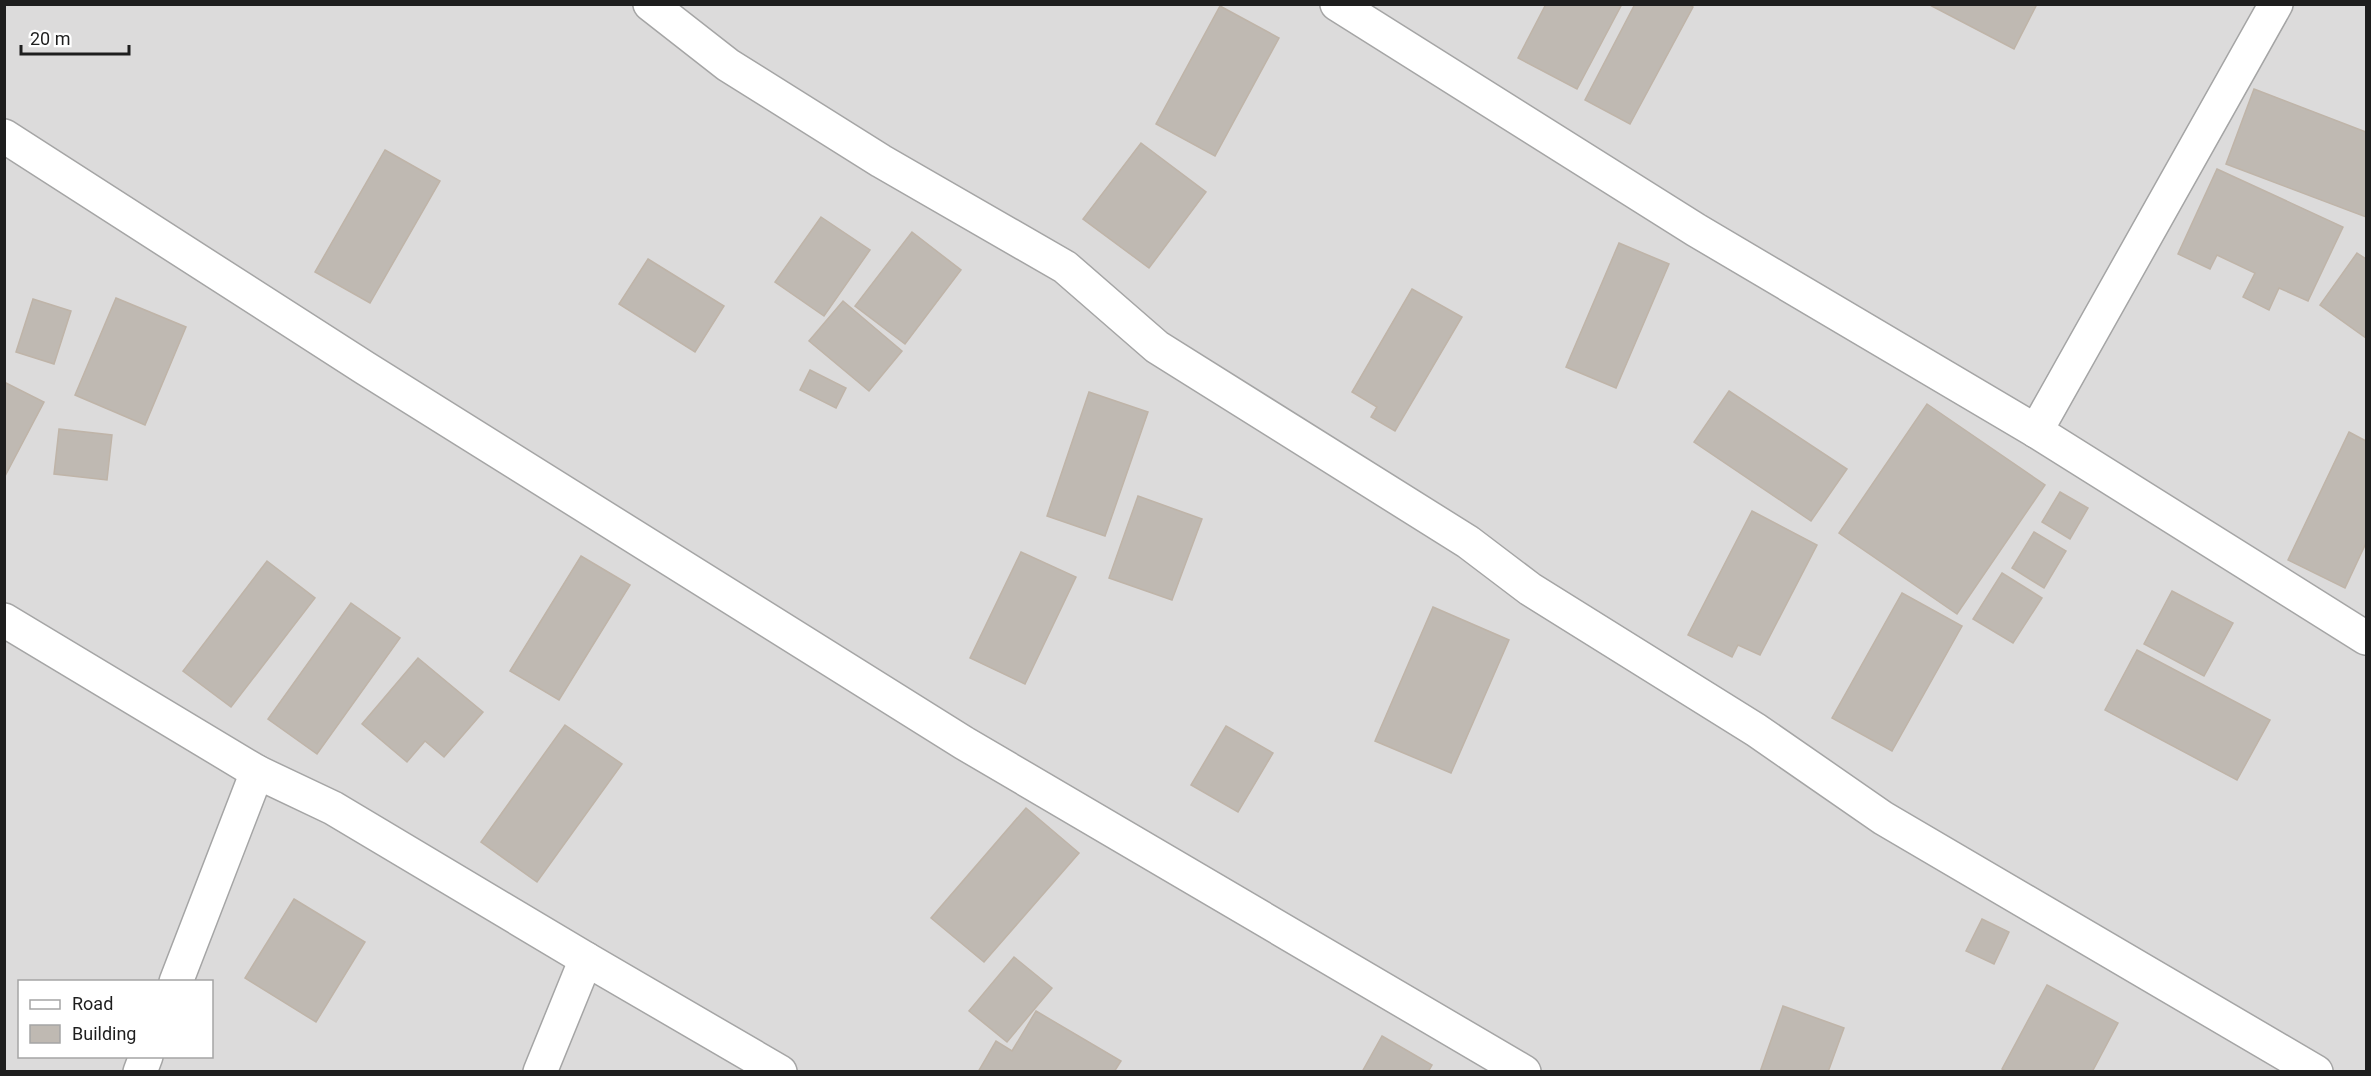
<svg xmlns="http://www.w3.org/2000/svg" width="2371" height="1076" viewBox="0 0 2371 1076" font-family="Roboto,sans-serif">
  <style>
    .residential { fill: #dcdbdb; fill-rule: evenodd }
    .building { fill: #bfb9b2; stroke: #bfb4a8; stroke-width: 1.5 }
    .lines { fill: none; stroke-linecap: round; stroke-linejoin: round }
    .minor-casing { stroke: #a5a5a5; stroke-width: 36 }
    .minor { stroke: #fff; stroke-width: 33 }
  </style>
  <rect width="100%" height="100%" fill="#efece5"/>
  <path class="residential" d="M 5,5 L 2366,5 L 2366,1071 L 5,1072 ZM 20,982 L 212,982 L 212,1056 L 20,1056 Z"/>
  <g class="building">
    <polygon points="1546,4 1622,4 1577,89 1518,58"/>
    <polygon points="1635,4 1688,4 1693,7 1630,124 1585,100"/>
    <polygon points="1928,4 2037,4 2014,49"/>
    <polygon points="1220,6 1279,38 1215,156 1156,124"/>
    <polygon points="2254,89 2366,132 2366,217 2226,164"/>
    <polygon points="1141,143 1206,192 1149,268 1083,219"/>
    <polygon points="385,150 440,181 370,303 315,272"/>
    <polygon points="2217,169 2343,227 2308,301 2279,288 2269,310 2243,297 2255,273 2217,255 2210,269 2178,254"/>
    <polygon points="821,217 870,250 824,316 775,282"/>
    <polygon points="912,232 961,270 905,344 855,306"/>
    <polygon points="1619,243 1669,264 1616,388 1566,367"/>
    <polygon points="2357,253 2366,259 2366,338 2320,305"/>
    <polygon points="648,259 724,306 695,352 619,304"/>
    <polygon points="1412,289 1462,317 1395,431 1371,417 1377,407 1352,392"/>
    <polygon points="116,298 186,327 145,425 75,395"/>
    <polygon points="33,299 71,311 54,364 16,352"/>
    <polygon points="843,301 902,351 869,391 809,341"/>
    <polygon points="810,370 846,388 836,408 800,390"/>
    <polygon points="4,382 44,402 4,478"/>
    <polygon points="1729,391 1847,469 1811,521 1694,442"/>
    <polygon points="1089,392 1148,412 1105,536 1047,516"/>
    <polygon points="1927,404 2045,485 1957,614 1839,533"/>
    <polygon points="59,429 112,435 107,480 54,474"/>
    <polygon points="2349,432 2366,441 2366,543 2345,588 2288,560"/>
    <polygon points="2060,492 2088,508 2070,539 2042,522"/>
    <polygon points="1138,496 1202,519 1172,600 1109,578"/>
    <polygon points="1752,511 1817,545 1760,655 1738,645 1732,657 1688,635"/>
    <polygon points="2034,532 2066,551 2044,588 2012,568"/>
    <polygon points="1021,552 1076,577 1025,684 970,658"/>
    <polygon points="581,556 630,585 559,700 510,671"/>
    <polygon points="267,561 315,598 231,707 183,671"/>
    <polygon points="2002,573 2042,598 2013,643 1973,619"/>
    <polygon points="2172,591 2233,623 2204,676 2144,644"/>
    <polygon points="1902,593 1962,626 1892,751 1832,718"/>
    <polygon points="351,603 400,638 317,754 268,719"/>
    <polygon points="1433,607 1509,640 1451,773 1375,741"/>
    <polygon points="2137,650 2270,720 2237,780 2105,710"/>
    <polygon points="418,658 483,712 444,757 425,741 407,762 362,724"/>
    <polygon points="565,725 622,764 537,882 481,842"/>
    <polygon points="1226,726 1273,753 1238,812 1191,785"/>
    <polygon points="1026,808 1079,853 984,962 931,918"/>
    <polygon points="294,899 365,942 316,1022 245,978"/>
    <polygon points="1982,919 2009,932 1994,964 1966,951"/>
    <polygon points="1014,957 1052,988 1007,1042 969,1011"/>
    <polygon points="2047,985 2118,1023 2092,1072 2007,1072 2002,1069"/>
    <polygon points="1783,1006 1844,1028 1828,1072 1760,1072"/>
    <polygon points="1036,1011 1121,1061 1114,1072 978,1072 996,1041 1012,1051"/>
    <polygon points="1382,1036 1432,1065 1428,1072 1362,1072"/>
  </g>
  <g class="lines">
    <g class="minor-casing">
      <g id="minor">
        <polyline points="650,4 728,65 881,161 1065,267 1157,347 1468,542 1530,589 1756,730 1883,818 2316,1072"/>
        <polyline points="1337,4 1696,230 2036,431 2366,638"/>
        <polyline points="4,136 365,368 964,743 1524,1072"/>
        <polyline points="2036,431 2276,4"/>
        <polyline points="4,620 257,772 333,808 586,959 780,1072"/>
        <polyline points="176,982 257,772"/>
        <polyline points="140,1072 146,1056"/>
        <polyline points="540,1072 586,959"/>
      </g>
    </g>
    <use href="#minor" class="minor"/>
  </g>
  <rect width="2371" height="1076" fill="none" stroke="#1e1e1e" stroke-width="12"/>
  <rect x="18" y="980" width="195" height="78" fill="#ffffff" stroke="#a5a5a5" stroke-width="1.5"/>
  <rect x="30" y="1000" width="30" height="9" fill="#ffffff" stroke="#a5a5a5" stroke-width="1.5"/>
  <text x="72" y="1010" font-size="18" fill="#1e1e1e">Road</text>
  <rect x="30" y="1025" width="30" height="18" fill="#bfb9b2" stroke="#a5a5a5" stroke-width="1.5"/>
  <text x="72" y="1040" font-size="18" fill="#1e1e1e">Building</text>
  <path d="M21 45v9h108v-9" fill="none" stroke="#1e1e1e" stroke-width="3"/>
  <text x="30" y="45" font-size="18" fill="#1e1e1e" stroke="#ffffff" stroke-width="4.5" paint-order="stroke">20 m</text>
</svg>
